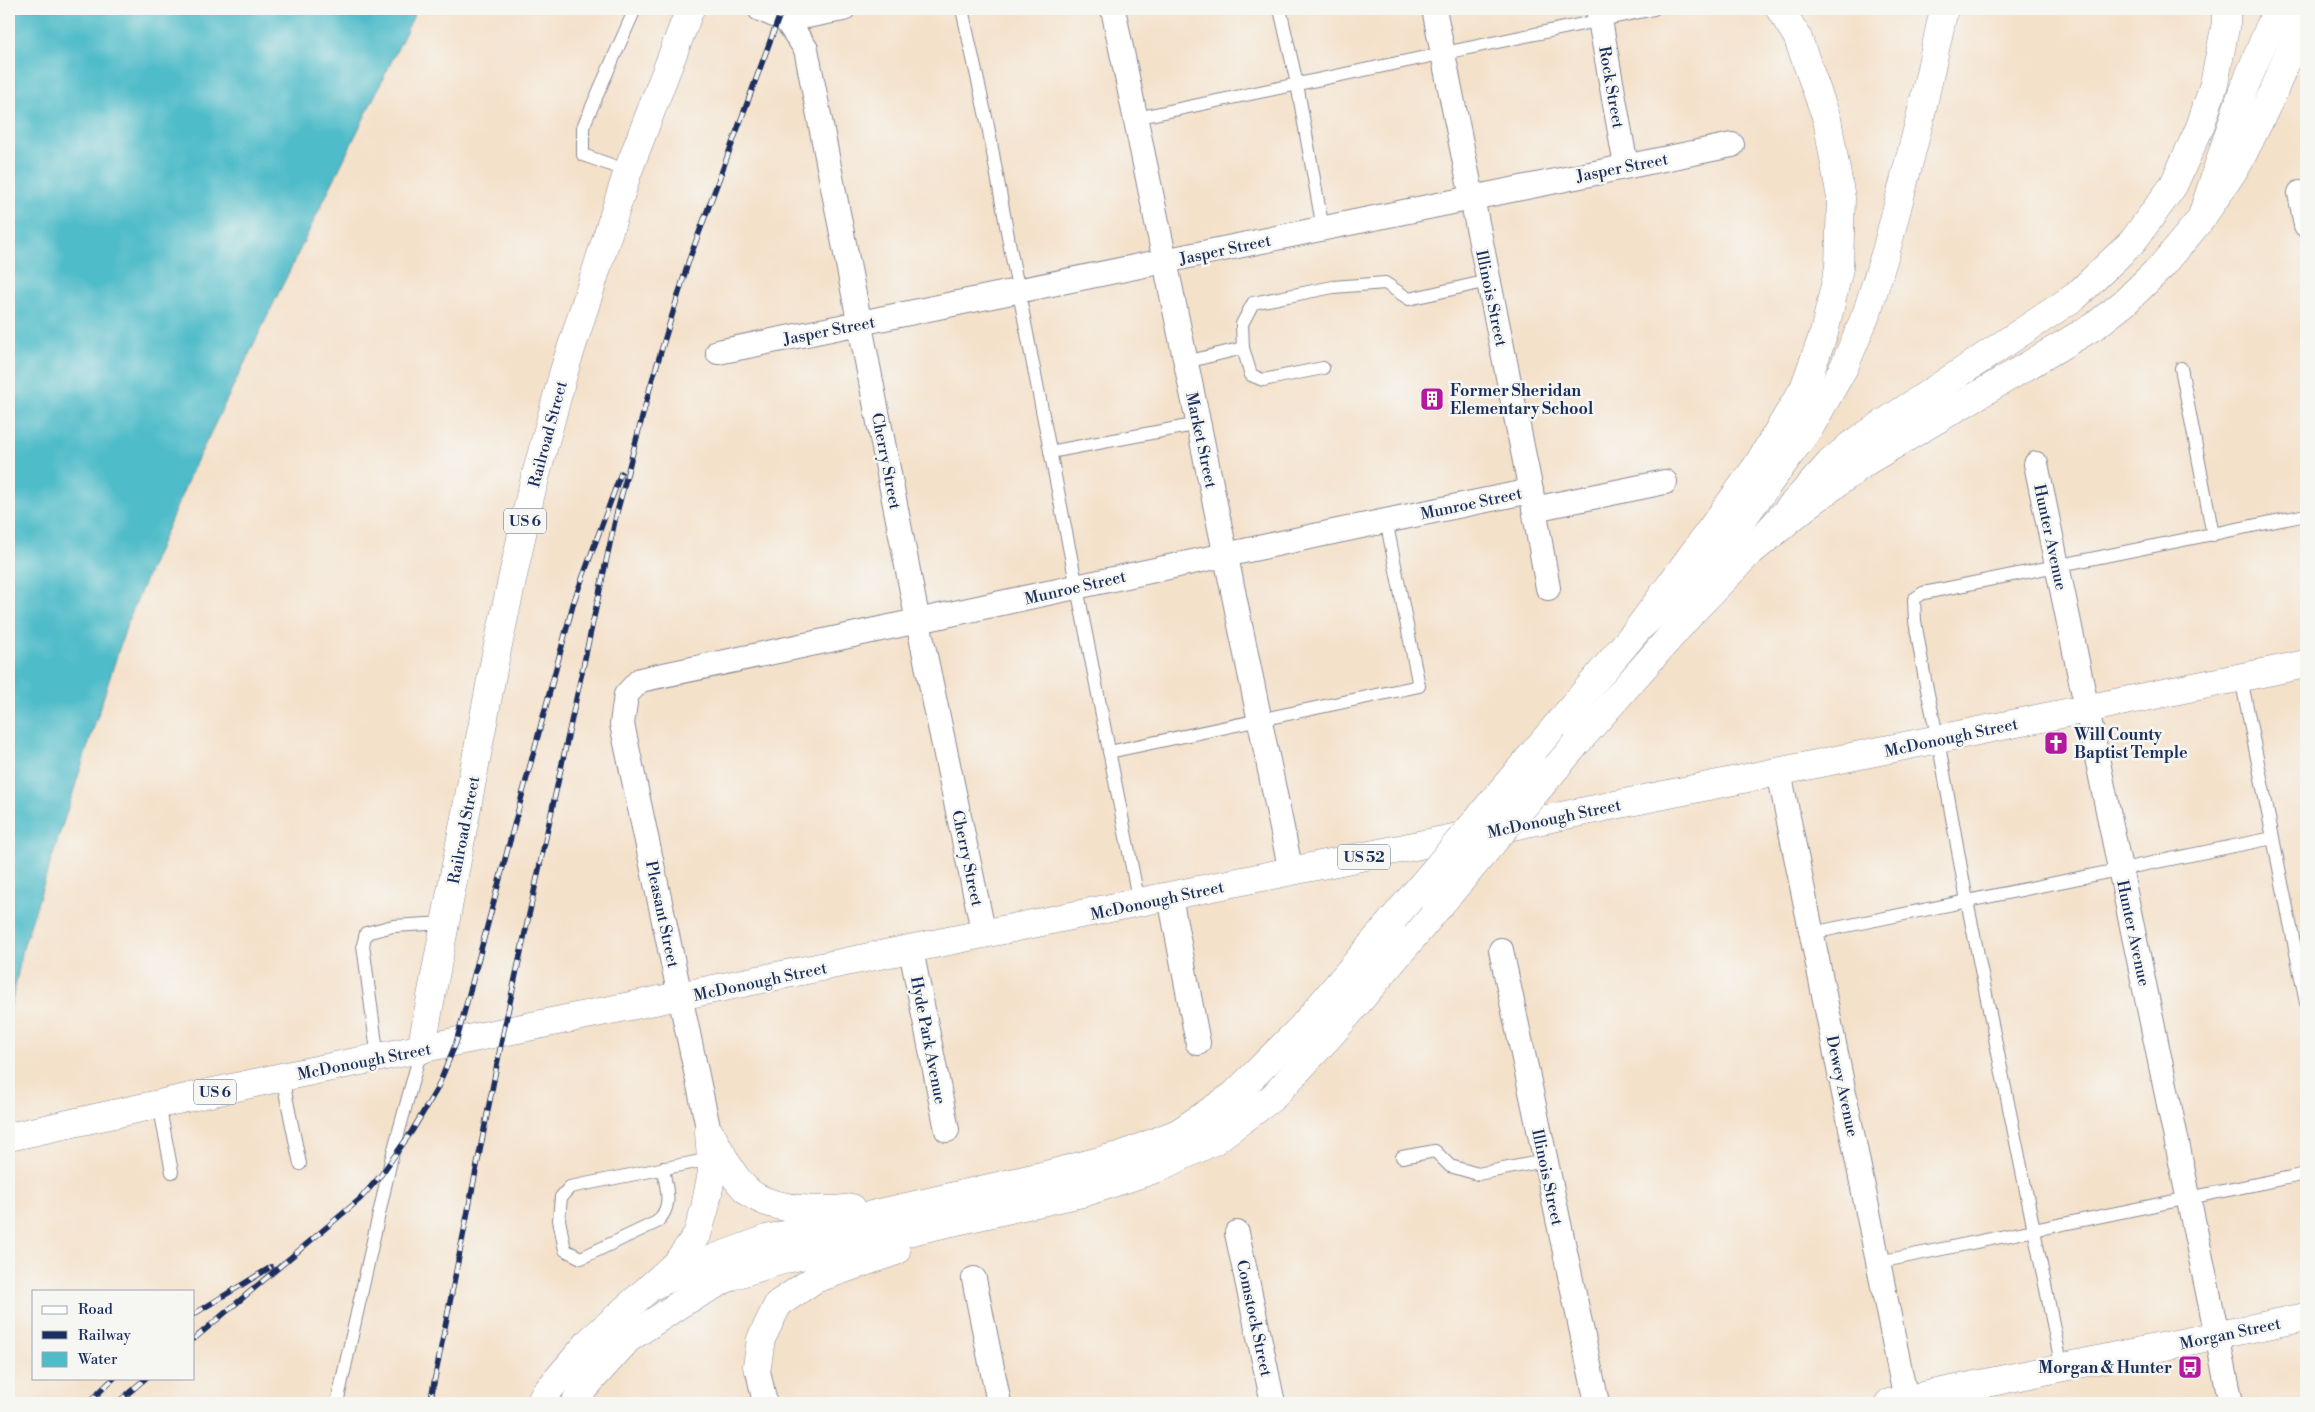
<svg xmlns="http://www.w3.org/2000/svg" width="2315" height="1412" viewBox="0 0 2315 1412" font-family="'Libre Bodoni',serif">
  <style>
    .water { fill: #4fbcc9; stroke: #357694 }
    .lines { fill: none; stroke-linecap: round; stroke-linejoin: round }
    .lane-casing { stroke: #888894; stroke-width: 14 }
    .street-casing { stroke: #888894; stroke-width: 26 }
    .secondary-casing { stroke: #888894; stroke-width: 29 }
    .primary-casing { stroke: #888894; stroke-width: 29 }
    .highway-casing { stroke: #888894; stroke-width: 29 }
    .lane { stroke: #fff; stroke-width: 12 }
    .street { stroke: #fff; stroke-width: 24 }
    .secondary { stroke: #fff; stroke-width: 28 }
    .primary { stroke: #fff; stroke-width: 28 }
    .highway { stroke: #fff; stroke-width: 28 }
    .rail-casing { stroke: #1b2f5e; stroke-width: 5.5 }
    .rail { stroke: #f6f6f2; stroke-width: 4; stroke-dasharray: 11; stroke-linecap: butt }
    .secondary-bridge-casing { stroke: #888894; stroke-width: 29; stroke-linecap: butt }
    .secondary-bridge { stroke: #fff; stroke-width: 28 }
    .labels { text-anchor: middle; stroke-width: 5; stroke-linejoin: round; paint-order: stroke }
    .shield { fill: #f6f6f2; stroke: #5d6b8a; stroke-width: 1 }
    .shield-label { font-size: 15px; font-weight: bold; fill: #1b2f5e }
    .street-label { font-size: 16px; fill: #1b2f5e; stroke: #f6f6f2 }
    .poi-label { font-size: 16px; font-weight: bold; fill: #1b2f5e; stroke: #f6f6f2; text-anchor: start }
  </style>
  <rect width="100%" height="100%" fill="#f6f6f2"/>
  <filter id="ink" filterUnits="userSpaceOnUse"><feTurbulence type="fractalNoise" baseFrequency=".02" numOctaves="2"/><feDisplacementMap in="SourceGraphic" scale="10" xChannelSelector="R" yChannelSelector="G"/><feConvolveMatrix kernelMatrix="1 2 1 2 8 2 1 2 1" color-interpolation-filters="sRGB"/></filter>
  <filter id="wash" filterUnits="userSpaceOnUse"><feTurbulence type="fractalNoise" baseFrequency=".0096" numOctaves="4" result="noise"/><feDisplacementMap in="SourceGraphic" scale="20" xChannelSelector="R" yChannelSelector="G"/><feGaussianBlur stdDeviation="1.12" result="paint"/><feColorMatrix in="noise" values="0 0 0 0 0 0 0 0 0 0 0 0 0 0 0 0 0 1.4 0 .05"/><feComposite in="paint" operator="in"/></filter>
  <g filter="url(#wash)">
    <rect width="100%" height="100%" fill="#f4e1ca"/>
    <polygon class="water" points="9,9 417,9 190,475 128,621 24,945 9,1014"/>
  </g>
  <g filter="url(#ink)">
    <g class="lines">
      <g class="lane-casing">
        <g id="lane">
          <polyline points="962,9 988,126 1009,242 1139,903"/>
          <polyline points="1280,9 1297,84 1323,229"/>
          <polyline points="1136,118 1654,9"/>
          <polyline points="628,171 583,155 583,127 635,9"/>
          <polyline points="1243,348 1251,375 1263,380 1323,368"/>
          <polyline points="1186,362 1243,348 1242,324 1253,303 1333,287 1385,283 1409,299 1488,281"/>
          <polyline points="2181,368 2213,535"/>
          <polyline points="1050,452 1199,424"/>
          <polyline points="2241,678 2306,1003"/>
          <polyline points="1109,752 1419,686 1386,520"/>
          <polyline points="1812,933 2273,838"/>
          <polyline points="378,1059 363,945 366,933 393,926 445,923"/>
          <polyline points="282,1077 300,1164"/>
          <polyline points="159,1104 172,1172"/>
          <polyline points="1402,1157 1435,1151 1450,1166 1478,1174 1544,1161"/>
          <path d="M 663,1168 C 666,1189 674,1205 657,1222 L 581,1258 L 565,1250 L 559,1220 L 561,1197 L 570,1187 L 711,1159"/>
          <polyline points="1879,1262 2306,1174"/>
          <polyline points="2062,1368 1967,901 1938,740 1925,680 1915,621 1914,599 1923,593 1934,591 2306,515"/>
          <polyline points="337,1403 391,1160 421,1050"/>
        </g>
      </g>
      <g class="street-casing">
        <g id="street">
          <polyline points="760,9 786,20 806,49 918,622 984,935"/>
          <polyline points="1113,9 1291,872"/>
          <polyline points="1434,9 1531,491 1548,588"/>
          <polyline points="1598,9 1626,166"/>
          <polyline points="786,20 843,9"/>
          <polyline points="2300,193 2306,225"/>
          <polyline points="718,352 1732,145"/>
          <polyline points="2036,464 2231,1403"/>
          <polyline points="1534,509 1665,482"/>
          <polyline points="1779,772 1906,1400"/>
          <polyline points="1170,897 1198,1043"/>
          <polyline points="911,950 947,1130"/>
          <polyline points="1501,950 1597,1403"/>
          <path d="M 709,1132 L 622,724 L 626,695 L 640,680 C 938,618 1234,551 1531,491"/>
          <polyline points="1237,1233 1273,1403"/>
          <polyline points="974,1279 999,1403"/>
          <polyline points="757,1366 765,1403"/>
        </g>
      </g>
      <g class="secondary-casing">
        <g id="secondary">
          <polyline points="1576,744 1693,611 1748,554 1805,507 1867,461 2096,325 2124,303 2162,266 2201,219 2242,93 2277,9"/>
          <polyline points="1531,756 1638,629 1680,590 1735,529 1810,427 1844,367 1867,312 1886,251 1919,123 1944,9"/>
          <path d="M 713,1138 C 723,1156 737,1187 756,1197 C 781,1211 825,1212 852,1208"/>
          <polyline points="652,1286 707,1261 767,1239 1042,1176 1122,1155 1178,1133 1234,1095 1302,1027 1394,918"/>
          <polyline points="757,1366 761,1339 778,1304 815,1279 896,1251"/>
          <polyline points="540,1403 545,1394 590,1341 677,1263 697,1235 705,1208 712,1172 709,1132"/>
          <polyline points="575,1403 583,1389 628,1339 680,1304 731,1276 786,1259 1086,1192 1155,1169 1214,1141 1273,1097 1333,1032 1435,911"/>
          <polyline points="1889,1403 2306,1317"/>
        </g>
      </g>
      <g class="primary-casing">
        <g id="primary">
          <polyline points="421,1050 495,659 530,497 564,371 628,171 690,9"/>
          <polyline points="9,1137 282,1077 2306,664"/>
        </g>
      </g>
      <g class="highway-casing">
        <g id="highway">
          <polyline points="2201,219 2238,164 2273,93 2306,9"/>
          <polyline points="1748,554 1830,463 1851,445 2076,296 2133,241 2173,186 2200,127 2214,84 2226,23 2226,9"/>
          <polyline points="1638,629 1757,466 1804,388 1824,333 1839,268 1841,198 1827,119 1797,36 1780,9"/>
        </g>
      </g>
      <use href="#lane" class="lane"/>
      <use href="#street" class="street"/>
      <use href="#secondary" class="secondary"/>
      <use href="#primary" class="primary"/>
      <use href="#highway" class="highway"/>
      <g class="rail-casing">
        <g id="rail">
          <polyline points="194,1314 271,1267"/>
          <polyline points="194,1339 360,1199 381,1175 412,1131 437,1089 456,1043 574,601 621,473"/>
          <polyline points="88,1403 114,1378"/>
          <polyline points="117,1403 146,1378"/>
          <polyline points="430,1403 503,1034 616,516 651,384 689,260 782,9"/>
        </g>
      </g>
      <use href="#rail" class="rail"/>
      <g class="secondary-bridge-casing">
        <g id="secondary-bridge">
          <polyline points="1435,911 1576,744"/>
          <polyline points="1394,918 1531,756"/>
        </g>
      </g>
      <use href="#secondary-bridge" class="secondary-bridge"/>
    </g>
  </g>
  <defs>
    <g id="building-square" transform="scale(1.25)"><rect x="-9" y="-9" width="18" height="18" rx="4" fill="#b5179e" stroke="#f6f6f2"/><path d="M-4-6H4V6H1V3H-1V6H-4ZM-2.5-4.3h1.7v1.8h-1.7ZM.8-4.3h1.7v1.8H.8ZM-2.5-1h1.7V.8h-1.7ZM.8-1h1.7V.8H.8Z" fill="#fff"/></g>
    <g id="church-square" transform="scale(1.25)"><rect x="-9" y="-9" width="18" height="18" rx="4" fill="#b5179e" stroke="#f6f6f2"/><path d="M-1.2-6h2.4v3.5h3.3v2.4h-3.3V6h-2.4V-.1h-3.3v-2.4h3.3Z" fill="#fff"/></g>
    <g id="bus-square" transform="scale(1.25)"><rect x="-9" y="-9" width="18" height="18" rx="4" fill="#b5179e" stroke="#f6f6f2"/><path d="M-5-6H5V4H4V6H2V4H-2V6H-4V4H-5ZM-3.5-4V0h7V-4ZM-3.5 1.2v1.5H-2V1.2ZM2 1.2v1.5H3.5V1.2Z" fill="#fff"/></g>
  </defs>
  <g fill-rule="evenodd">
    <use href="#building-square" x="1432" y="399"/>
    <use href="#church-square" x="2056" y="743"/>
    <use href="#bus-square" x="2190" y="1367"/>
  </g>
  <g class="labels">
    <g class="shield">
      <rect x="504" y="508.5" width="42" height="25" rx="4"/>
      <rect x="1338" y="844.5" width="52" height="25" rx="4"/>
      <rect x="194" y="1079.5" width="42" height="25" rx="4"/>
    </g>
    <g class="shield-label">
      <text x="525" y="526">US 6</text>
      <text x="1364" y="862">US 52</text>
      <text x="215" y="1097">US 6</text>
    </g>
    <g class="street-label">
      <text transform="translate(1612 87) rotate(80)" y="6">Rock Street</text>
      <text transform="translate(1622 167) rotate(-11)" y="6">Jasper Street</text>
      <text transform="translate(1225 249) rotate(-12)" y="6">Jasper Street</text>
      <text transform="translate(1492 298) rotate(78)" y="6">Illinois Street</text>
      <text transform="translate(829 330) rotate(-11)" y="6">Jasper Street</text>
      <text transform="translate(547 434) rotate(-75)" y="6">Railroad Street</text>
      <text transform="translate(1202 440) rotate(78)" y="6">Market Street</text>
      <text transform="translate(887 461) rotate(79)" y="6">Cherry Street</text>
      <text transform="translate(1471 503) rotate(-12)" y="6">Munroe Street</text>
      <text transform="translate(2051 537) rotate(78)" y="6">Hunter Avenue</text>
      <text transform="translate(1075 587) rotate(-13)" y="6">Munroe Street</text>
      <text transform="translate(1951 737) rotate(-12)" y="6">McDonough Street</text>
      <text transform="translate(1554 818) rotate(-12)" y="6">McDonough Street</text>
      <text transform="translate(463 830) rotate(-79)" y="6">Railroad Street</text>
      <text transform="translate(968 858) rotate(78)" y="6">Cherry Street</text>
      <text transform="translate(1157 900) rotate(-12)" y="6">McDonough Street</text>
      <text transform="translate(663 914) rotate(78)" y="6">Pleasant Street</text>
      <text transform="translate(2134 933) rotate(78)" y="6">Hunter Avenue</text>
      <text transform="translate(760 981) rotate(-12)" y="6">McDonough Street</text>
      <text transform="translate(929 1040) rotate(79)" y="6">Hyde Park Avenue</text>
      <text transform="translate(364 1061) rotate(-11)" y="6">McDonough Street</text>
      <text transform="translate(1843 1086) rotate(78)" y="6">Dewey Avenue</text>
      <text transform="translate(1548 1177) rotate(78)" y="6">Illinois Street</text>
      <text transform="translate(1255 1318) rotate(78)" y="6">Comstock Street</text>
      <text transform="translate(2230 1333) rotate(-12)" y="6">Morgan Street</text>
    </g>
    <g class="poi-label">
      <text x="1450" y="396">Former Sheridan<tspan x="1450" dy="18">Elementary School</tspan></text>
      <text x="2074" y="740">Will County<tspan x="2074" dy="18">Baptist Temple</tspan></text>
      <text x="2172" y="1373" text-anchor="end">Morgan &amp; Hunter</text>
    </g>
  </g>
  <rect width="2315" height="1412" fill="none" stroke="#f6f6f2" stroke-width="30"/>
  <rect x="32" y="1290" width="162" height="90" fill="#f6f6f2" stroke="#9ea6b7"/>
  <rect x="42" y="1306" width="25" height="8" fill="#ffffff" stroke="#9ea6b7"/>
  <text x="78" y="1314" font-size="15" fill="#1b2f5e">Road</text>
  <rect x="42" y="1331" width="25" height="8" fill="#1b2f5e" stroke="#9ea6b7"/>
  <text x="78" y="1340" font-size="15" fill="#1b2f5e">Railway</text>
  <rect x="42" y="1352" width="25" height="15" fill="#4fbcc9" stroke="#9ea6b7"/>
  <text x="78" y="1364" font-size="15" fill="#1b2f5e">Water</text>
</svg>
